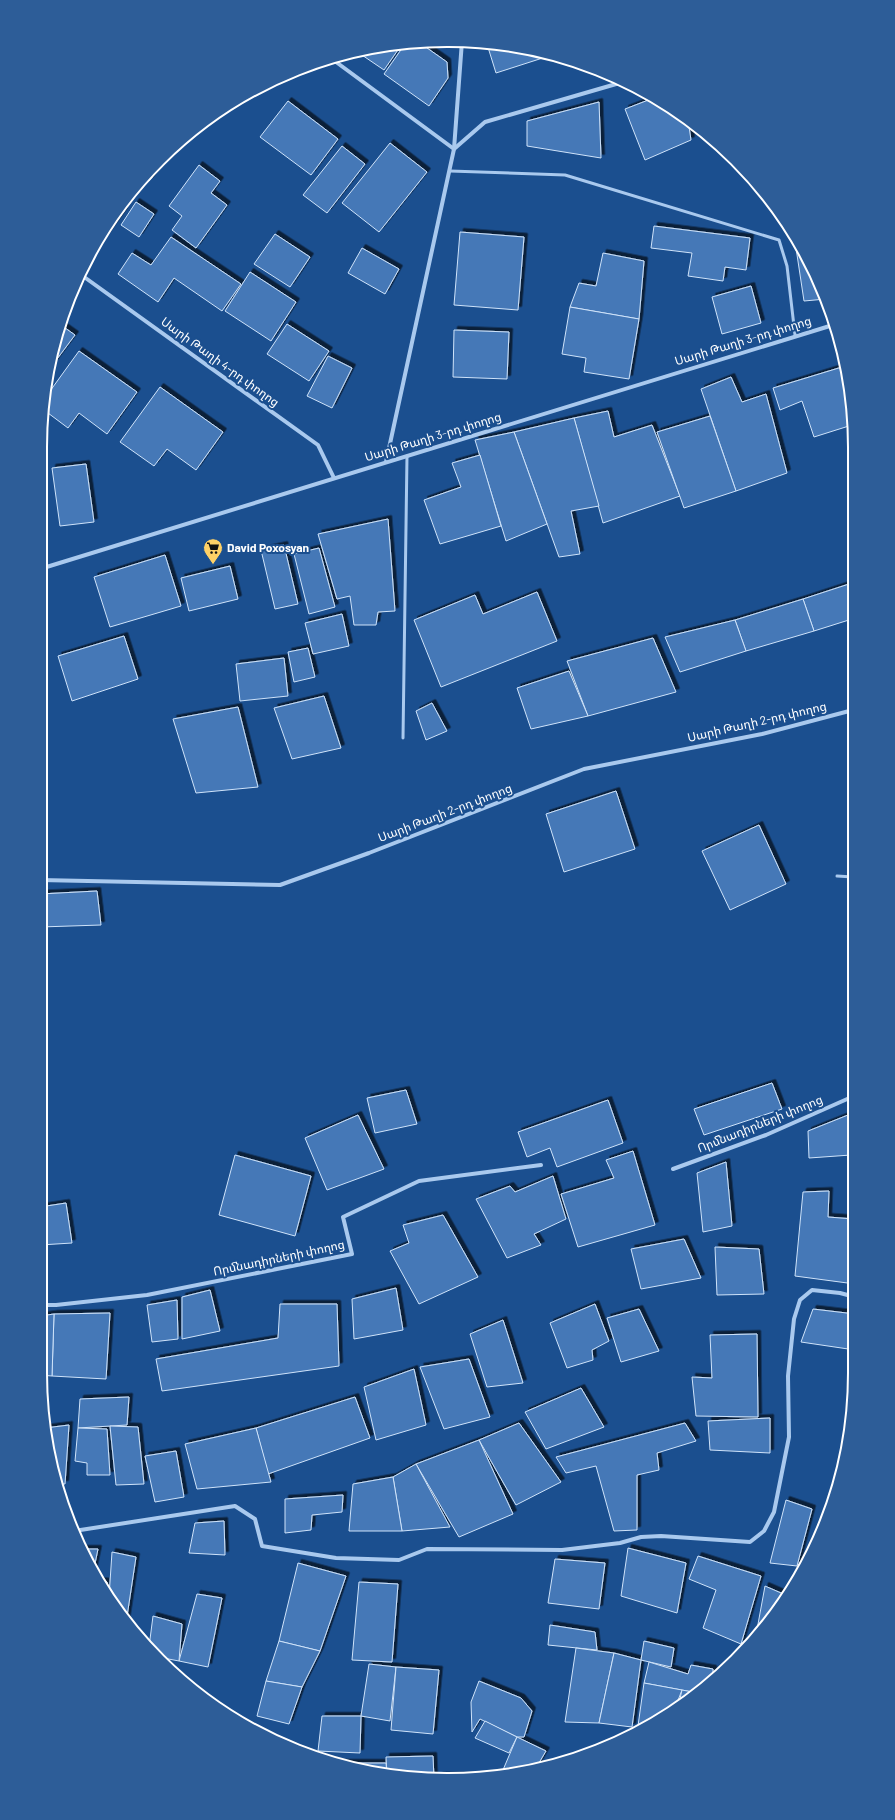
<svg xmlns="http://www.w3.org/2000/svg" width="895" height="1820" viewBox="0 0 895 1820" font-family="Barlow,'Noto Sans Armenian',sans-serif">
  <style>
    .building { fill: #4478b7; stroke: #cfe3fa; filter: url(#shadow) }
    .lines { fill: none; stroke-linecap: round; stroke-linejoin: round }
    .service { stroke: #a9c9ee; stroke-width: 3 }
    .minor { stroke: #a9c9ee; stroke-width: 4 }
    .labels { text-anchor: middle; stroke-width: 4; stroke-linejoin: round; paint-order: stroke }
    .street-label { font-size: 12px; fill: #fff; stroke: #1b4f8f }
    .poi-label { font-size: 12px; font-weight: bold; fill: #fff; stroke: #1b4f8f; text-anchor: start }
    .rim { fill: none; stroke: #fff; stroke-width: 2 }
  </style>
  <defs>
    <filter id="shadow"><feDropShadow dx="3.5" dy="-3.5" stdDeviation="0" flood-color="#0009"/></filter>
  </defs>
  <rect width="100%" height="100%" fill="#1b4f8f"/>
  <g class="building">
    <polygon points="420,43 447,62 448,78 429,106 384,74 405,44"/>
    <polygon points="402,44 384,70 356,51 368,48"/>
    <polygon points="487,44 527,48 552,55 496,73"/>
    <polygon points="651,99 688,120 691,140 645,160 625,109"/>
    <polygon points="288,101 338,139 311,175 260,137"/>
    <polygon points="599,102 601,158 527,146 527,121"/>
    <polygon points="390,143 427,172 379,232 342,203"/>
    <polygon points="342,146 365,164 327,213 303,195"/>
    <polygon points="168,152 170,154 149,181 144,178 160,159"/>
    <polygon points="199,165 220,181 211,193 227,205 196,248 172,230 182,216 169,206"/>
    <polygon points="136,202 154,214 139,237 121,225"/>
    <polygon points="120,208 124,211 90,258 109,221"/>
    <polygon points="654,226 750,238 746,270 725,267 723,281 688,276 692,253 651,248"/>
    <polygon points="460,232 524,237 518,310 454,305"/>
    <polygon points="275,234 310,257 290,287 254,264"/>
    <polygon points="171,237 241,284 222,311 174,278 158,302 118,274 132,253 151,265"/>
    <polygon points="799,247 824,292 826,299 804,301 796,248"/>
    <polygon points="362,248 399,269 385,294 348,273"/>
    <polygon points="603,253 644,261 639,319 570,307 579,283 596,286"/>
    <polygon points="250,272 296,302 271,341 225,311"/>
    <polygon points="751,286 761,323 722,334 712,297"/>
    <polygon points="570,307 639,319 629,379 584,372 586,358 562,354"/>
    <polygon points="287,324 329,351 309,381 267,354"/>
    <polygon points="61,325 75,335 54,363 50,360"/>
    <polygon points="454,330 509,332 507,379 453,377"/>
    <polygon points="79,351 137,392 107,434 79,413 68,428 44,410 45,398"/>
    <polygon points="328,356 352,368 332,408 307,396"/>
    <polygon points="844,366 851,394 851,396 842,367"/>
    <polygon points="842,367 851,396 852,425 814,437 802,401 780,410 773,388"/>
    <polygon points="731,377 742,402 766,394 787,473 736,491 701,389"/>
    <polygon points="160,387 223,432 196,470 167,449 154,466 120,442"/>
    <polygon points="608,411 614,437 652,425 680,496 603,523 574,418"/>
    <polygon points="710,416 736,491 684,508 657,432"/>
    <polygon points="574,418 599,506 571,511 580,554 559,557 514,432"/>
    <polygon points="514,432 547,524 506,541 475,440"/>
    <polygon points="480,455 501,526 440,544 424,500 461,487 452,463"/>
    <polygon points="86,464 94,522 60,526 52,468"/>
    <polygon points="388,519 395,611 378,612 376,625 354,625 350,596 337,599 318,534"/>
    <polygon points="284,545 298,604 275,609 261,550"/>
    <polygon points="319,548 335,607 309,614 294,554"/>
    <polygon points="165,555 181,606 110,627 94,577"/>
    <polygon points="230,566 238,599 189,611 181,578"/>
    <polygon points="852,583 852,619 814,631 803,599"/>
    <polygon points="537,592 557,641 441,687 414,620 475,595 483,614"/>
    <polygon points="803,599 814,631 746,651 735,620"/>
    <polygon points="342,614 349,646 313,654 305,623"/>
    <polygon points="735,620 746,651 680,672 665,637"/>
    <polygon points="124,636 138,679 72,701 58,656"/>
    <polygon points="653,638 676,692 588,716 567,661"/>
    <polygon points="308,648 315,677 294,682 288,652"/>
    <polygon points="284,658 288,696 240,701 236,664"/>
    <polygon points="569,671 588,716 531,729 517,688"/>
    <polygon points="324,696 341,748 292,759 274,708"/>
    <polygon points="432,703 447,731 426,740 416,711"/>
    <polygon points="238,707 258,787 196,793 173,719"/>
    <polygon points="616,791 635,849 564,872 546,814"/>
    <polygon points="759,825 786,884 730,910 702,851"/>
    <polygon points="97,891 101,925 40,927 40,894"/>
    <polygon points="772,1083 782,1109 704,1135 694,1109"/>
    <polygon points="406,1090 417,1124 375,1133 367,1098"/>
    <polygon points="608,1100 623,1143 557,1167 550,1148 527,1157 518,1132"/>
    <polygon points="853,1113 851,1155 809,1158 808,1131"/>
    <polygon points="358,1115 384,1169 327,1190 305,1138"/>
    <polygon points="633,1151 655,1225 578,1247 561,1194 614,1178 606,1160"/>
    <polygon points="235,1155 311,1176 295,1236 219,1215"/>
    <polygon points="726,1162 732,1226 703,1232 697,1173"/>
    <polygon points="553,1176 566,1219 534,1234 541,1245 507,1258 476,1199 510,1186 515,1192"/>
    <polygon points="829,1191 828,1217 854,1219 855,1284 795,1276 803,1192"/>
    <polygon points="66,1203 72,1243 40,1245 40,1207"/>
    <polygon points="443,1215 478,1277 419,1304 390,1251 409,1243 403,1225"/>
    <polygon points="684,1239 701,1278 641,1289 631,1249"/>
    <polygon points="715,1247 759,1249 764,1294 717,1295"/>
    <polygon points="396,1288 403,1330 354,1339 352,1299"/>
    <polygon points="210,1290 220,1331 182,1339 182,1297"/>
    <polygon points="177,1300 178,1339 152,1342 147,1305"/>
    <polygon points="280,1304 337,1304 339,1366 162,1391 156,1359 278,1338"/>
    <polygon points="595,1304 609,1341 592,1350 593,1360 567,1368 550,1323"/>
    <polygon points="639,1309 659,1351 621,1362 607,1318"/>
    <polygon points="813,1309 855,1314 855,1350 801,1342"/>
    <polygon points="110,1313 106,1379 52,1376 54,1314"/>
    <polygon points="54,1314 52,1376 40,1375 40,1316"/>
    <polygon points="503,1320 523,1383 487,1387 470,1334"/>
    <polygon points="757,1334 758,1417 696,1416 692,1377 712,1378 710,1335"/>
    <polygon points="469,1359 490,1417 444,1429 420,1367"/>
    <polygon points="414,1369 426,1425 376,1440 364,1387"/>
    <polygon points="581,1388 604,1427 546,1449 525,1412"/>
    <polygon points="129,1397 127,1425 78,1428 80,1399"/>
    <polygon points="355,1397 370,1438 268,1474 256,1428"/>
    <polygon points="770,1418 770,1453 710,1450 708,1421"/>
    <polygon points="519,1423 561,1482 516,1505 479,1440"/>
    <polygon points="685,1423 696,1441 657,1453 659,1470 637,1475 637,1530 614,1531 596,1466 566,1473 556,1457"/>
    <polygon points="69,1425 65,1484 57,1484 48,1452 45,1428"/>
    <polygon points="110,1426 138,1427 144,1484 116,1485"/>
    <polygon points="78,1428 107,1429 110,1475 87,1475 87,1463 75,1461"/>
    <polygon points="256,1428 271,1482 197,1489 185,1444"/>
    <polygon points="479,1440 513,1514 459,1537 416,1464"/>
    <polygon points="176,1451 184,1497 155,1502 145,1456"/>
    <polygon points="416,1464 450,1527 402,1531 393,1477"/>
    <polygon points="393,1477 402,1531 349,1531 353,1484"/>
    <polygon points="343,1495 342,1512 312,1515 311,1530 285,1533 285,1499"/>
    <polygon points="786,1500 812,1509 797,1566 770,1563"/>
    <polygon points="224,1521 225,1555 189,1553 195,1523"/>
    <polygon points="628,1548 686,1563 677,1613 621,1596"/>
    <polygon points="82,1549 98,1549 93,1573"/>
    <polygon points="112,1552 136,1557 126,1623 109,1597"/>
    <polygon points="698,1556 761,1576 741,1644 703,1628 716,1590 689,1579"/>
    <polygon points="555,1559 605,1563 599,1609 548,1603"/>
    <polygon points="298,1563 346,1576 320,1651 279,1641"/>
    <polygon points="98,1581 107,1582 107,1595"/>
    <polygon points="359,1582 398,1584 392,1662 352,1660"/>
    <polygon points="765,1586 788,1596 756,1635"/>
    <polygon points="197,1594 222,1598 208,1667 179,1661"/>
    <polygon points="153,1616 182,1624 179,1661 158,1657 149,1647"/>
    <polygon points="550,1625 595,1632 597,1650 548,1645"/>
    <polygon points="279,1641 320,1651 302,1687 266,1681"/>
    <polygon points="644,1641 674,1648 671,1667 641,1660"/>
    <polygon points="576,1648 614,1653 599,1723 565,1722"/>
    <polygon points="614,1653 641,1660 632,1727 599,1723"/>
    <polygon points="649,1662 688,1674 691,1665 713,1669 713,1680 698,1693 644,1683"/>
    <polygon points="369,1664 396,1667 390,1721 361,1716"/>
    <polygon points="396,1667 439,1670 433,1734 391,1730"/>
    <polygon points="266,1681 302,1687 289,1724 257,1716"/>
    <polygon points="479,1681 521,1698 532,1711 524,1737 517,1737 480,1719 472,1732 471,1702"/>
    <polygon points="644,1683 682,1690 675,1708 637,1733"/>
    <polygon points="682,1690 698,1693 678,1707"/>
    <polygon points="322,1716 361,1716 360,1753 318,1751"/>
    <polygon points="485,1721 517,1737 509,1753 475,1738"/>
    <polygon points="517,1737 546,1751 536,1768 500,1777"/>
    <polygon points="433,1756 434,1779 421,1779 387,1775 386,1757"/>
    <polygon points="339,1763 386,1763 387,1775 368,1772"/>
    <polygon points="439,1776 473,1776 474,1777 439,1779"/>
  </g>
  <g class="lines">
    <g class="service">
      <polyline points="450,171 565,175 779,240 787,266 795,335"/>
      <polyline points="403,738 407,456"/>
      <polyline points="837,876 853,877"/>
    </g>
    <g class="minor">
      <polyline points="332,59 454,149 485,122 623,82"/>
      <polyline points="80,274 318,445 334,478"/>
      <polyline points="386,462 454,149 462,41"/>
      <polyline points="40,569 833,325"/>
      <polyline points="40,880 280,885 369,853 584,769 762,734 853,710"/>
      <polyline points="673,1169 766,1135 854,1096"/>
      <polyline points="40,1305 56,1305 147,1295 352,1254 343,1217 419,1181 541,1165"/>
      <polyline points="74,1531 235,1506 255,1519 262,1546 336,1558 399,1560 427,1549 562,1550 620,1543 641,1537 661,1536 750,1542 764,1531 774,1512 789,1437 788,1376 794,1319 800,1300 812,1290 840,1293 855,1297"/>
    </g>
  </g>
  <defs>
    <g id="supermarket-pin" transform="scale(1)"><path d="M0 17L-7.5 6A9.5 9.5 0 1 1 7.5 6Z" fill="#ffd166" stroke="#1b4f8f"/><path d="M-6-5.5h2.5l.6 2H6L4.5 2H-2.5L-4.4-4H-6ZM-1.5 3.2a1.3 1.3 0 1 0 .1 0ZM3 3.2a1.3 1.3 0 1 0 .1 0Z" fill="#111"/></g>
  </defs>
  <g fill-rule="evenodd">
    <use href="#supermarket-pin" x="213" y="548"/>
  </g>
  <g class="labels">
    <g class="street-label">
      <text transform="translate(743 341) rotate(-17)" y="4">Սարի Թաղի 3-րդ փողոց</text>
      <text transform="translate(220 362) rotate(36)" y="4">Սարի Թաղի 4-րդ փողոց</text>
      <text transform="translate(433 437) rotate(-17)" y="4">Սարի Թաղի 3-րդ փողոց</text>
      <text transform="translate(757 722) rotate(-13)" y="4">Սարի Թաղի 2-րդ փողոց</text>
      <text transform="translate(445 813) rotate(-21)" y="4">Սարի Թաղի 2-րդ փողոց</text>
      <text transform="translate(760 1124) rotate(-22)" y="4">Որմնադիրների փողոց</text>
      <text transform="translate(279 1258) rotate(-12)" y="4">Որմնադիրների փողոց</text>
    </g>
    <g class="poi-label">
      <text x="227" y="552">David Poxosyan</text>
    </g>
  </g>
  <path d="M0 0H895V1820H0ZM447 47H448A400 400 0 0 1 848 447V1373A400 400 0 0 1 448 1773H447A400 400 0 0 1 47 1373V447A400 400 0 0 1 447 47Z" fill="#2d5d98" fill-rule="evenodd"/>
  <path class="rim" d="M447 47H448A400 400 0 0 1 848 447V1373A400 400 0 0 1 448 1773H447A400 400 0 0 1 47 1373V447A400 400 0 0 1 447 47Z"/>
</svg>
